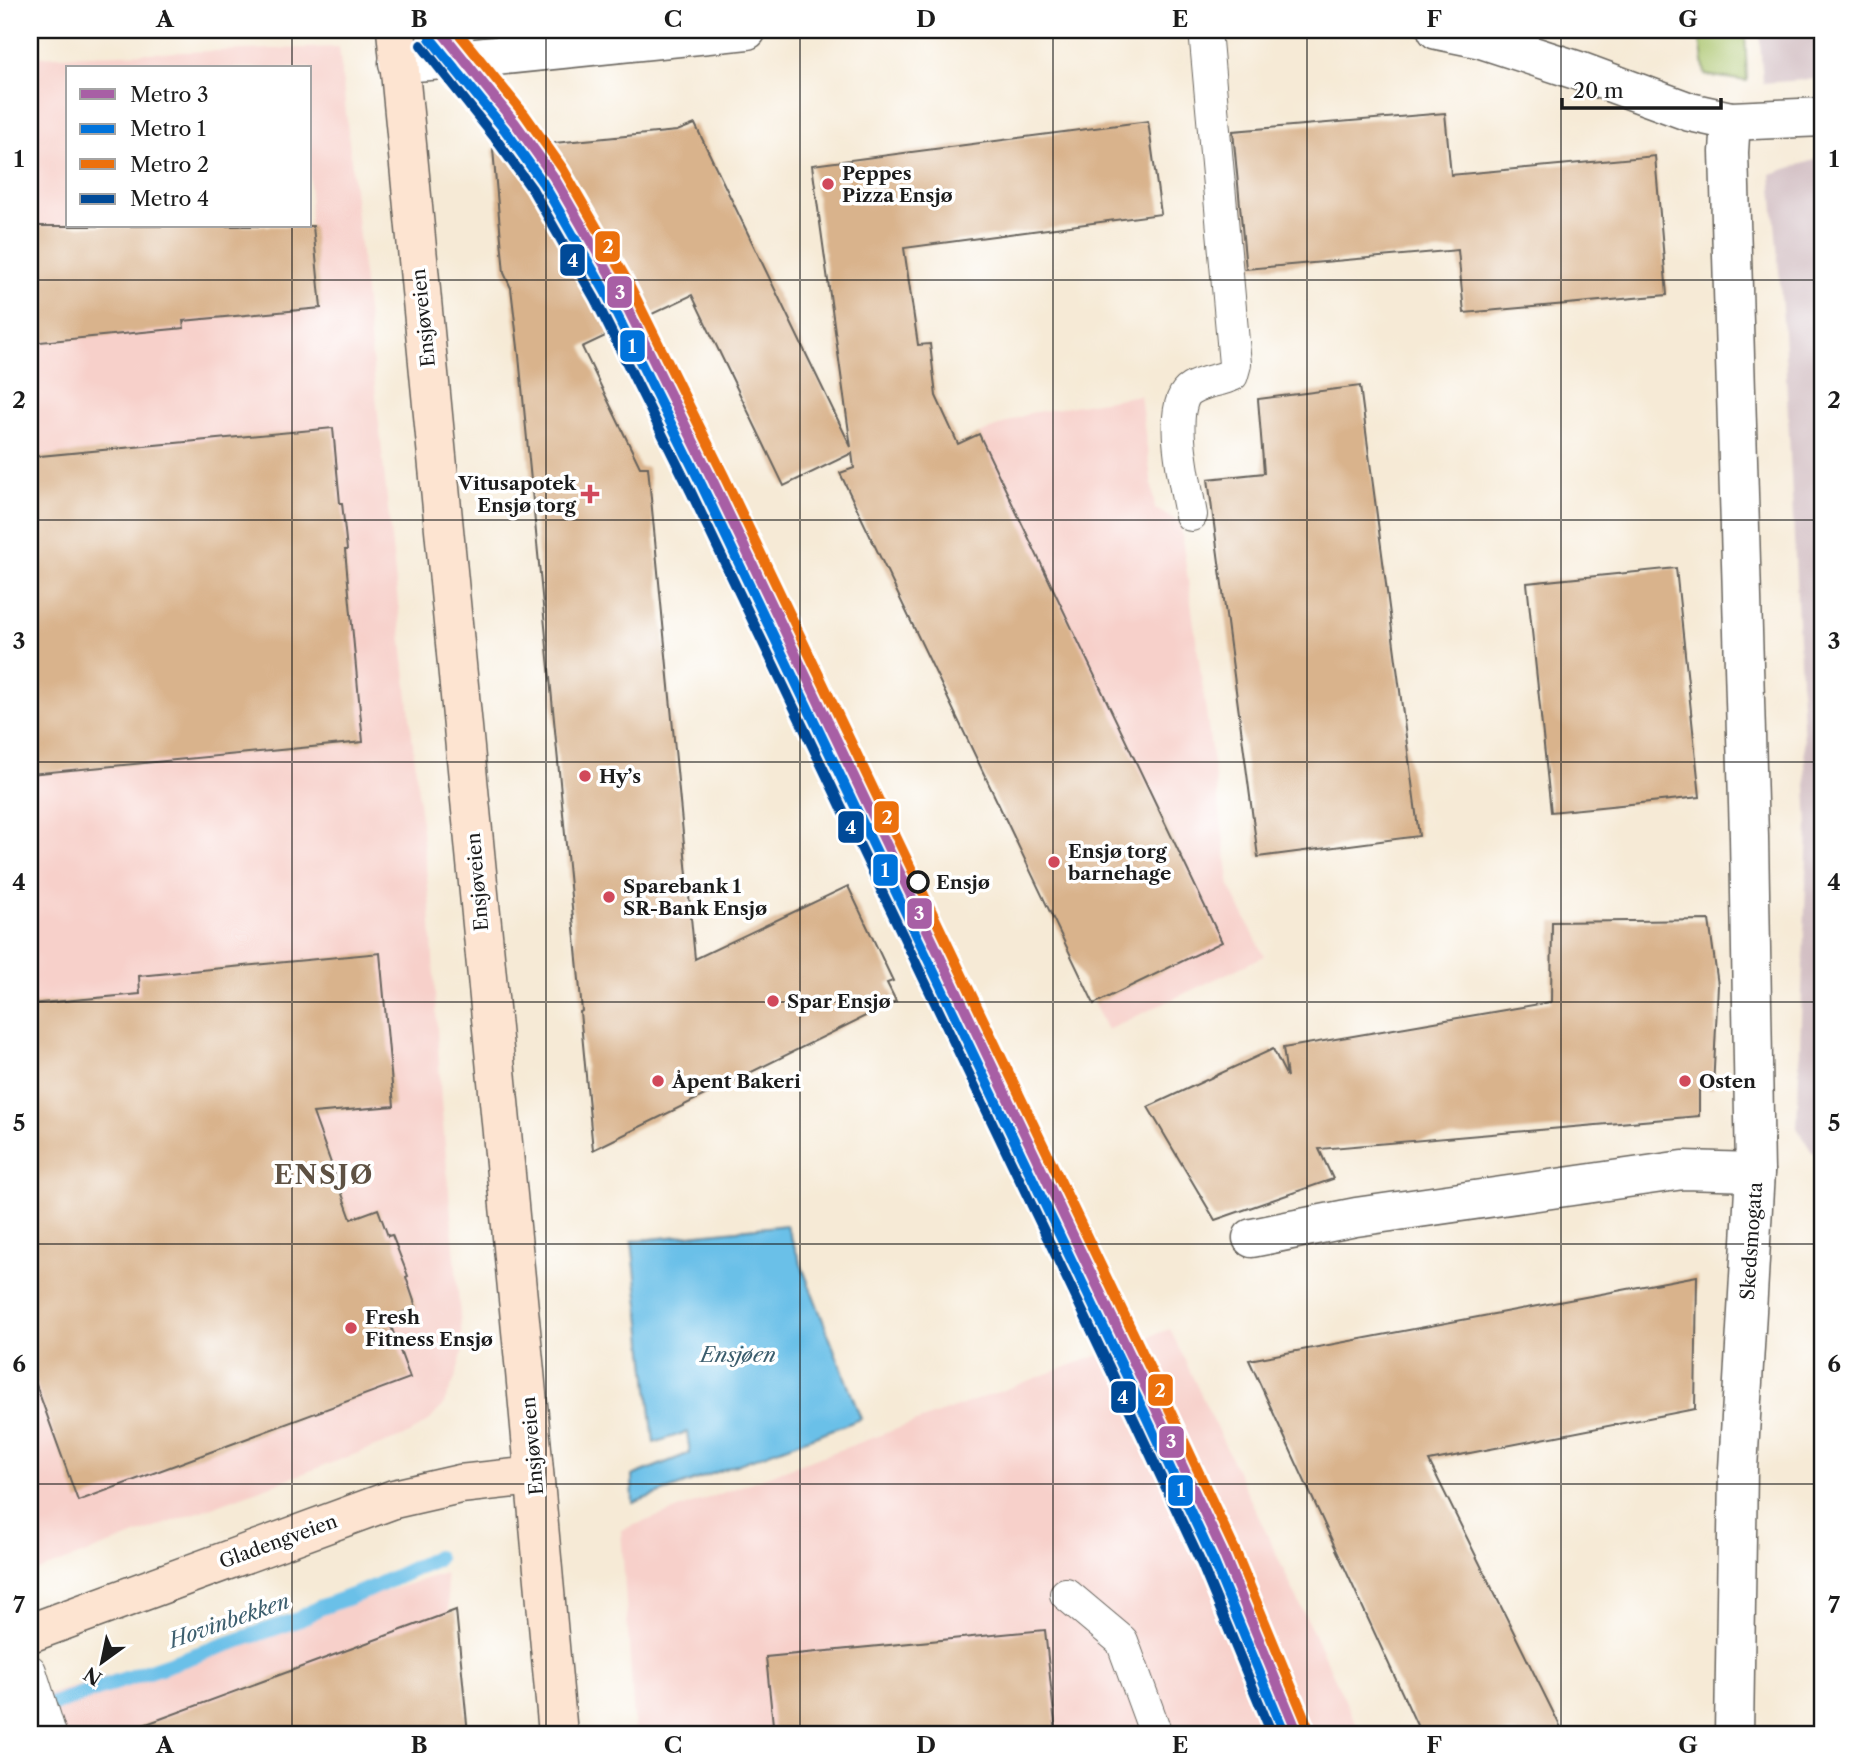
<svg xmlns="http://www.w3.org/2000/svg" width="1853" height="1764" viewBox="0 0 1853 1764" font-family="'Libre Caslon Text',serif">
  <style>
    .built { fill: #f7d0ca; fill-rule: evenodd }
    .industrial { fill: #d2bec2 }
    .green { fill: #a8c369; stroke: #627042; stroke-width: 2 }
    .water { fill: #6bc0e8; stroke: #446e82; stroke-width: 2 }
    .lines { fill: none; stroke-linecap: round; stroke-linejoin: round }
    .stream { stroke: #6bc0e8; stroke-width: 16 }
    .building { fill: #d9b38c }
    .lane-casing { stroke: #68645d; stroke-width: 34 }
    .street-casing { stroke: #68645d; stroke-width: 41 }
    .secondary-casing { stroke: #68645d; stroke-width: 41 }
    .lane { stroke: #fff; stroke-width: 32 }
    .street { stroke: #fff; stroke-width: 38 }
    .secondary { stroke: #fde4d1; stroke-width: 38 }
    .metro-1-casing { stroke: #fff; stroke-width: 16 }
    .metro-2-casing { stroke: #fff; stroke-width: 16 }
    .metro-3-casing { stroke: #fff; stroke-width: 16 }
    .metro-4-casing { stroke: #fff; stroke-width: 16 }
    .metro-1 { stroke: #a85fa5; stroke-width: 10 }
    .metro-2 { stroke: #0073db; stroke-width: 10 }
    .metro-3 { stroke: #ec700c; stroke-width: 10 }
    .metro-4 { stroke: #004a98; stroke-width: 10 }
    .grid { fill: none; stroke: #1c1c1c; stroke-width: 2; stroke-opacity: 0.55 }
    .poi-dot { fill: #d1495b; stroke: #fff; stroke-width: 2.5 }
    .stop-dot { fill: #fff; stroke: #1c1c1c; stroke-width: 3.5 }
    .labels { text-anchor: middle; stroke-width: 7; stroke-linejoin: round; paint-order: stroke }
    .poi-label { font-size: 19px; font-weight: bold; fill: #1c1c1c; stroke: #fff; text-anchor: start }
    .street-label { font-size: 19px; fill: #1c1c1c; stroke: #fff }
    .stop-label { font-size: 19px; font-weight: bold; fill: #1c1c1c; stroke: #fff; text-anchor: start }
    .water-label { font-size: 21px; font-style: italic; fill: #3c5e6e; stroke: #fff }
    .district-label { font-size: 26px; font-weight: bold; letter-spacing: 2px; fill: #5e5143; stroke: #fff }
    .line-badge { stroke: #fff; stroke-width: 2.5 }
    .badge-label { font-size: 19px; text-anchor: middle; font-weight: bold; fill: #fff }
    .neatline { fill: none; stroke: #1c1c1c; stroke-width: 2.5 }
    .grid-label { font-size: 23px; text-anchor: middle; font-weight: bold; fill: #1c1c1c }
  </style>
  <rect width="100%" height="100%" fill="#fff"/>
  <filter id="ink" filterUnits="userSpaceOnUse"><feTurbulence type="fractalNoise" baseFrequency=".0143" numOctaves="2"/><feDisplacementMap in="SourceGraphic" scale="14" xChannelSelector="R" yChannelSelector="G"/><feConvolveMatrix kernelMatrix="1 2 1 2 8 2 1 2 1" color-interpolation-filters="sRGB"/></filter>
  <filter id="wash" filterUnits="userSpaceOnUse"><feTurbulence type="fractalNoise" baseFrequency=".00686" numOctaves="4" result="noise"/><feDisplacementMap in="SourceGraphic" scale="28" xChannelSelector="R" yChannelSelector="G"/><feGaussianBlur stdDeviation="1.57" result="paint"/><feColorMatrix in="noise" values="0 0 0 0 0 0 0 0 0 0 0 0 0 0 0 0 0 1.4 0 .05"/><feComposite in="paint" operator="in"/></filter>
  <g filter="url(#wash)">
    <rect width="100%" height="100%" fill="#f6ead6"/>
    <g class="built">
      <path d="M 339,47 L 430,905 L 441,1100 L 463,1350 L 455,1379 L 443,1405 L 430,1420 L 410,1434 L 30,1574 L 30,57 ZM 68,68 L 310,68 L 310,226 L 68,226 Z"/>
      <polygon points="1140,395 1155,509 1180,522 1230,887 1264,956 1107,1030 1094,1004 1222,942 979,434 1030,413"/>
      <polygon points="1170,1329 1361,1734 635,1734 621,1530"/>
      <polygon points="445,1573 463,1734 30,1734 30,1700"/>
    </g>
    <g class="industrial">
      <polygon points="1759,30 1823,30 1823,1155 1812,1152 1797,1128 1808,827 1784,332 1771,174 1821,158 1817,79 1763,83"/>
      <polygon points="1823,1426 1823,1734 1816,1734"/>
    </g>
    <polygon class="green" points="1672,30 1745,30 1747,81 1705,75 1700,40"/>
    <polygon class="water" points="786,1225 861,1419 633,1503 632,1476 690,1453 687,1432 654,1443 632,1241"/>
    <g class="lines">
      <polyline class="stream" points="39,1709 300,1619 319,1608 368,1590 437,1558"/>
    </g>
    <g id="blocks">
      <g class="building">
        <polygon points="1445,113 1451,175 1655,156 1667,295 1464,313 1458,250 1246,269 1233,131"/>
        <polygon points="1148,121 1161,214 904,248 918,345 930,344 936,396 958,444 979,434 1222,942 1094,1004 840,473 854,468 852,453 784,486 692,295 582,347 640,467 648,467 695,959 848,886 893,981 887,983 896,1001 593,1150 580,1012 582,1011 519,356 511,288 504,273 493,149 677,131 695,124 851,447 812,165"/>
        <polygon points="30,226 313,226 321,308 183,321 184,328 30,343"/>
        <polygon points="1360,386 1419,836 1258,857 1208,479 1264,473 1258,399"/>
        <polygon points="333,428 340,503 342,503 347,550 345,550 363,742 30,774 30,457"/>
        <polygon points="1676,568 1700,797 1551,812 1527,583"/>
        <polygon points="1709,920 1718,985 1713,1089 1699,1089 1699,1116 1319,1149 1333,1179 1215,1220 1148,1107 1273,1049 1287,1077 1283,1048 1551,1002 1552,922"/>
        <polygon points="380,953 394,1106 313,1113 351,1219 378,1209 388,1236 392,1235 408,1276 406,1277 416,1307 388,1318 410,1378 78,1501 30,1368 30,1004 140,994 139,976"/>
        <polygon points="1697,1276 1695,1409 1429,1461 1564,1734 1421,1734 1249,1360"/>
        <polygon points="456,1610 468,1734 134,1734 133,1729"/>
        <polygon points="1045,1630 1056,1734 774,1734 766,1657"/>
      </g>
    </g>
  </g>
  <g filter="url(#ink)">
    <use href="#blocks" fill-opacity="0" stroke="#68645d" stroke-width="2"/>
    <g class="lines">
      <g class="lane-casing">
        <g id="lane">
          <path d="M 1191,515 C 1187,490 1165,404 1191,389 C 1203,381 1219,381 1232,375 L 1235,364 L 1205,30"/>
          <polyline points="1066,1594 1122,1641 1156,1734"/>
          <polyline points="30,1671 50,1734"/>
        </g>
      </g>
      <g class="street-casing">
        <g id="street">
          <polyline points="1437,30 1481,39 1579,71 1690,112 1731,121 1823,117"/>
          <polyline points="398,63 476,58 747,30"/>
          <polyline points="1731,121 1729,152 1749,837 1755,1172 1738,1469 1734,1734"/>
          <polyline points="1252,1238 1356,1217 1683,1170 1755,1172"/>
        </g>
      </g>
      <g class="secondary-casing">
        <g id="secondary">
          <polyline points="396,30 525,1372 558,1734"/>
          <polyline points="30,1633 394,1499 460,1484 534,1476"/>
        </g>
      </g>
      <use href="#lane" class="lane"/>
      <use href="#street" class="street"/>
      <use href="#secondary" class="secondary"/>
      <g class="metro-1-casing">
        <polyline id="metro-1" points="440,30 515,123 553,176 617,287 713,481 1154,1405 1224,1555 1298,1734"/>
      </g>
      <g class="metro-2-casing">
        <polyline id="metro-2" points="430,38 505,130 543,183 606,293 702,486 1143,1410 1213,1560 1285,1734"/>
      </g>
      <g class="metro-3-casing">
        <polyline id="metro-3" points="456,30 525,115 563,169 628,282 724,476 1165,1400 1235,1550 1309,1729"/>
      </g>
      <g class="metro-4-casing">
        <polyline id="metro-4" points="421,45 495,138 532,189 595,299 691,492 1132,1415 1202,1565 1272,1734"/>
      </g>
      <use href="#metro-1" class="metro-1"/>
      <use href="#metro-2" class="metro-2"/>
      <use href="#metro-3" class="metro-3"/>
      <use href="#metro-4" class="metro-4"/>
    </g>
  </g>
  <path class="grid" d="M 292,30 L 292,68M 546,30 L 546,1734M 800,30 L 800,1734M 1053,30 L 1053,1734M 1307,30 L 1307,1734M 1561,30 L 1561,1734M 292,226 L 292,1734M 30,280 L 1823,280M 30,520 L 1823,520M 30,762 L 1823,762M 30,1002 L 1823,1002M 30,1244 L 1823,1244M 30,1484 L 1823,1484"/>
  <g class="poi-dot">
    <circle cx="828" cy="184" r="7"/>
    <path d="M586.5 483.5h7v7h7v7h-7v7h-7v-7h-7v-7h7z"/>
    <circle cx="585" cy="776" r="7"/>
    <circle cx="1054" cy="862" r="7"/>
    <circle cx="609" cy="897" r="7"/>
    <circle cx="773" cy="1001" r="7"/>
    <circle cx="658" cy="1081" r="7"/>
    <circle cx="1685" cy="1081" r="7"/>
    <circle cx="351" cy="1328" r="7"/>
  </g>
  <circle class="stop-dot" cx="918" cy="882" r="10"/>
  <g class="labels">
    <g class="poi-label">
      <text x="842" y="180">Peppes<tspan x="842" dy="22">Pizza Ensjø</tspan></text>
      <text x="576" y="490" text-anchor="end">Vitusapotek<tspan x="576" dy="22">Ensjø torg</tspan></text>
      <text x="599" y="783">Hy’s</text>
      <text x="1068" y="858">Ensjø torg<tspan x="1068" dy="22">barnehage</tspan></text>
      <text x="623" y="893">Sparebank 1<tspan x="623" dy="22">SR-Bank Ensjø</tspan></text>
      <text x="787" y="1008">Spar Ensjø</text>
      <text x="672" y="1088">Åpent Bakeri</text>
      <text x="1699" y="1088">Osten</text>
      <text x="365" y="1324">Fresh<tspan x="365" dy="22">Fitness Ensjø</tspan></text>
    </g>
    <g class="street-label">
      <text transform="translate(423 318) rotate(-96)" y="7">Ensjøveien</text>
      <text transform="translate(477 882) rotate(-95)" y="7">Ensjøveien</text>
      <text transform="translate(1751 1241) rotate(-86)" y="7">Skedsmogata</text>
      <text transform="translate(532 1446) rotate(-95)" y="7">Ensjøveien</text>
      <text transform="translate(278 1541) rotate(-20)" y="7">Gladengveien</text>
    </g>
    <g class="stop-label">
      <text x="936" y="889">Ensjø</text>
    </g>
    <g class="water-label">
      <text x="738" y="1362">Ensjøen</text>
      <text transform="translate(229 1621) rotate(-19)" y="7">Hovinbekken</text>
    </g>
    <g class="district-label">
      <text x="324" y="1184">ENSJØ</text>
    </g>
  </g>
  <g class="line-badge">
    <rect x="594" y="230" width="27" height="33" rx="7" fill="#ec700c"/>
    <rect x="559" y="243" width="27" height="34" rx="7" fill="#004a98"/>
    <rect x="606" y="275" width="27" height="34" rx="7" fill="#a85fa5"/>
    <rect x="619" y="329" width="27" height="34" rx="7" fill="#0073db"/>
    <rect x="873" y="800" width="27" height="34" rx="7" fill="#ec700c"/>
    <rect x="837" y="810" width="28" height="34" rx="7" fill="#004a98"/>
    <rect x="872" y="853" width="27" height="34" rx="7" fill="#0073db"/>
    <rect x="906" y="897" width="27" height="33" rx="7" fill="#a85fa5"/>
    <rect x="1147" y="1373" width="27" height="34" rx="7" fill="#ec700c"/>
    <rect x="1110" y="1380" width="27" height="34" rx="7" fill="#004a98"/>
    <rect x="1158" y="1425" width="27" height="34" rx="7" fill="#a85fa5"/>
    <rect x="1167" y="1474" width="27" height="33" rx="7" fill="#0073db"/>
  </g>
  <g class="badge-label">
    <text x="608" y="253">2</text>
    <text x="573" y="267">4</text>
    <text x="620" y="299">3</text>
    <text x="632" y="353">1</text>
    <text x="887" y="824">2</text>
    <text x="851" y="834">4</text>
    <text x="885" y="877">1</text>
    <text x="919" y="920">3</text>
    <text x="1160" y="1397">2</text>
    <text x="1123" y="1404">4</text>
    <text x="1171" y="1448">3</text>
    <text x="1181" y="1497">1</text>
  </g>
  <rect width="1853" height="1764" fill="none" stroke="#fff" stroke-width="77"/>
  <rect x="66" y="66" width="245" height="161" fill="#ffffff" stroke="#a4a4a4" stroke-width="2"/>
  <rect x="80" y="89" width="35" height="10" fill="#a85fa5" stroke="#a4a4a4" stroke-width="2"/>
  <text x="130" y="102" font-size="21" fill="#1c1c1c">Metro 3</text>
  <rect x="80" y="124" width="35" height="10" fill="#0073db" stroke="#a4a4a4" stroke-width="2"/>
  <text x="130" y="136" font-size="21" fill="#1c1c1c">Metro 1</text>
  <rect x="80" y="159" width="35" height="10" fill="#ec700c" stroke="#a4a4a4" stroke-width="2"/>
  <text x="130" y="172" font-size="21" fill="#1c1c1c">Metro 2</text>
  <rect x="80" y="194" width="35" height="10" fill="#004a98" stroke="#a4a4a4" stroke-width="2"/>
  <text x="130" y="206" font-size="21" fill="#1c1c1c">Metro 4</text>
  <g transform="translate(102 1662) rotate(213)" stroke="#ffffff" stroke-width="5" paint-order="stroke">
  <path d="M0-5L12 26L0 18L-12 26Z" fill="#1c1c1c"/>
  <text y="-10" font-size="19" font-weight="bold" text-anchor="middle" fill="#1c1c1c">N</text>
  </g>
  <path d="M1562 98v10h159v-10" fill="none" stroke="#1c1c1c" stroke-width="3.5"/>
  <text x="1573" y="98" font-size="21" fill="#1c1c1c" stroke="#ffffff" stroke-width="5" paint-order="stroke">20 m</text>
  <rect x="38" y="38" width="1776" height="1688" class="neatline"/>
  <g class="grid-label">
    <text x="165" y="27">A</text>
    <text x="419" y="27">B</text>
    <text x="673" y="27">C</text>
    <text x="926" y="27">D</text>
    <text x="1180" y="27">E</text>
    <text x="1434" y="27">F</text>
    <text x="1688" y="27">G</text>
    <text x="19" y="167">1</text>
    <text x="1834" y="167">1</text>
    <text x="19" y="408">2</text>
    <text x="1834" y="408">2</text>
    <text x="19" y="649">3</text>
    <text x="1834" y="649">3</text>
    <text x="19" y="890">4</text>
    <text x="1834" y="890">4</text>
    <text x="19" y="1131">5</text>
    <text x="1834" y="1131">5</text>
    <text x="19" y="1372">6</text>
    <text x="1834" y="1372">6</text>
    <text x="19" y="1613">7</text>
    <text x="1834" y="1613">7</text>
    <text x="165" y="1753">A</text>
    <text x="419" y="1753">B</text>
    <text x="673" y="1753">C</text>
    <text x="926" y="1753">D</text>
    <text x="1180" y="1753">E</text>
    <text x="1434" y="1753">F</text>
    <text x="1688" y="1753">G</text>
  </g>
</svg>
